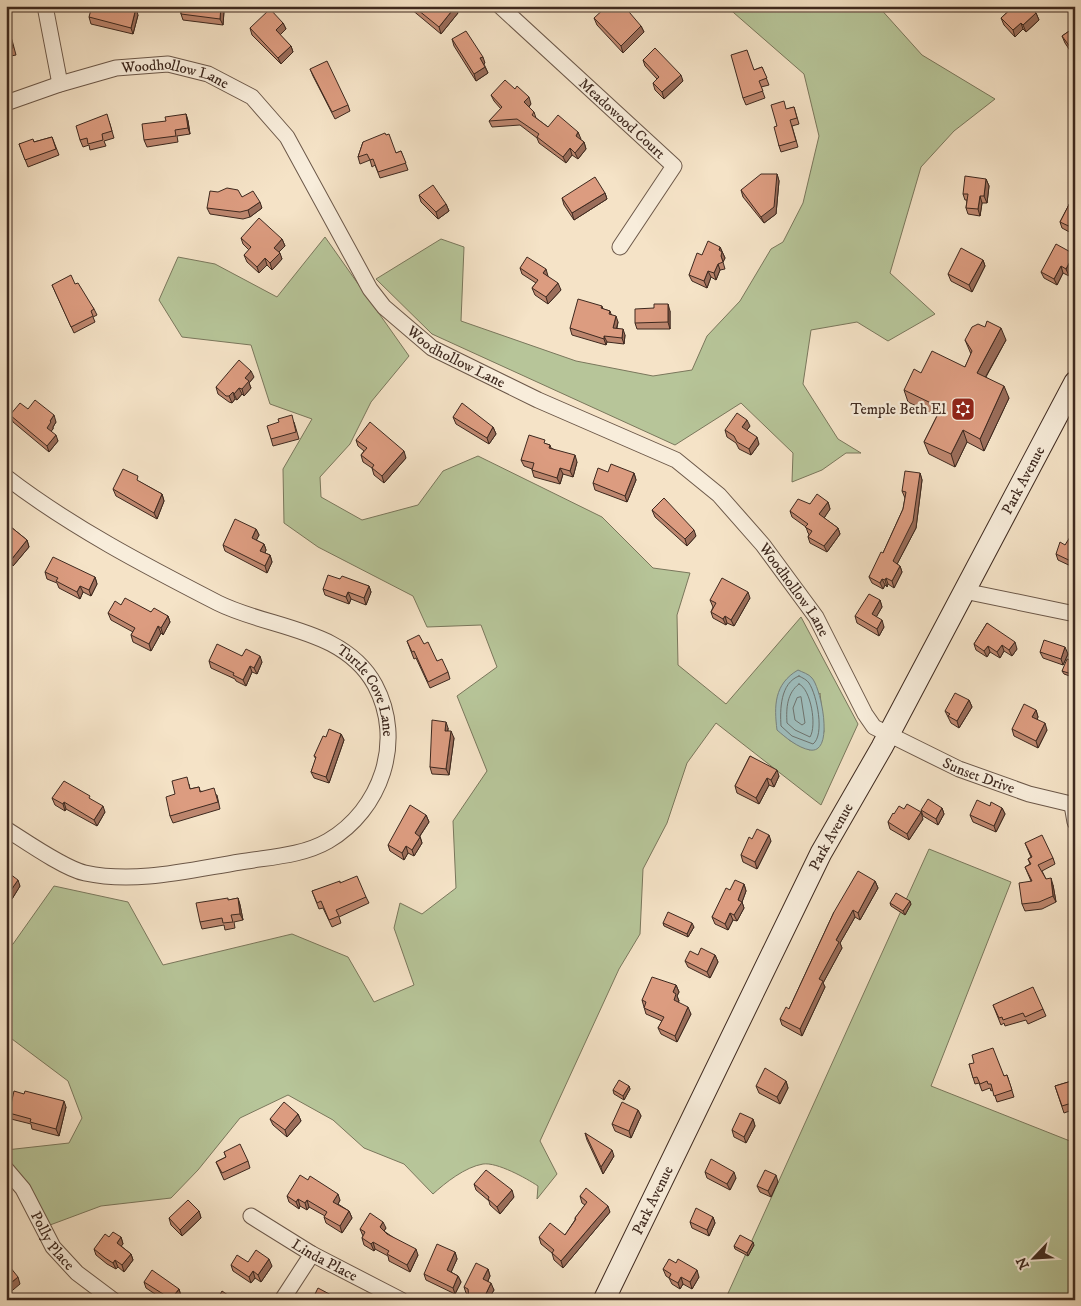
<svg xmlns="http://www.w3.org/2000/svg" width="1081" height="1306" viewBox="0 0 1081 1306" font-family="'IM FELL DW Pica',serif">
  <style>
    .green { fill: #b7c599; stroke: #7a775c; fill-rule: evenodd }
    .water { fill: #9ebdbc; stroke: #78827d }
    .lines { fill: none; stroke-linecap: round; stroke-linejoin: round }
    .shore { stroke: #6e736e; stroke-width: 1 }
    .minor-casing { stroke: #6c5849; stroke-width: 17 }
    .secondary-casing { stroke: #3e291f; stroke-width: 23 }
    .minor { stroke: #f8eddb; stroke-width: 15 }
    .secondary { stroke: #f8eddb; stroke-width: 21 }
    .wall { fill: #bd866e; stroke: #3e291f }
    .shaded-wall { fill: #9a6d5a; stroke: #3e291f }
    .building { fill: #dc9c80; stroke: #3e291f }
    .labels { text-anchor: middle; stroke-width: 4.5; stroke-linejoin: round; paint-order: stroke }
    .street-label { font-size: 15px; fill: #3e291f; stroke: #f8eddb }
    .poi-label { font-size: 15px; fill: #3e291f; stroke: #f8eddb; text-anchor: end }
  </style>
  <rect width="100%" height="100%" fill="#f5e3c7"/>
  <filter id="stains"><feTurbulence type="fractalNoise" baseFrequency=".004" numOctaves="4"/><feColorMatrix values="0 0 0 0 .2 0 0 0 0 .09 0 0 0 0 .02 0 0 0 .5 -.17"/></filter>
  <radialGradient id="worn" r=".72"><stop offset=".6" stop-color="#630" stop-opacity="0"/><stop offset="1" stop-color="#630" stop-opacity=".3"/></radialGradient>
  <g class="green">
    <polygon points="726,6 878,6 922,55 995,99 954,131 921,167 890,273 935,314 888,341 857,322 811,330 803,384 838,439 861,453 846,453 822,470 792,482 793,453 741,403 675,445 432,334 376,279 441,239 464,247 461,321 576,361 653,376 692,370 707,336 740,301 771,249 783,242 803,203 819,136 804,74"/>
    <path d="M 325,237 L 409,356 L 371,402 L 350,444 L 320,477 L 321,497 L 362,520 L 418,505 L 443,471 L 478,456 L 602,517 L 653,568 L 690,573 L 677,615 L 678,665 L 726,704 L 801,617 L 858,724 L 821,805 L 716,723 L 687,763 L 667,823 L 643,869 L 640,934 L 619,969 L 540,1141 L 557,1174 L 537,1199 L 538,1186 C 526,1178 497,1162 483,1164 C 465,1167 445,1183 433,1194 L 404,1164 L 364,1148 L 333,1120 L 288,1095 L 240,1118 L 198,1170 L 171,1198 L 101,1206 L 50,1225 L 6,1161 L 6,1150 L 69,1143 L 82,1118 L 68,1081 L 12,1039 L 6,1039 L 6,947 L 13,944 L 54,886 L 128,902 L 163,965 L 292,934 L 348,957 L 374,1002 L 414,985 L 394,928 L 400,903 L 422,914 L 456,888 L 453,821 L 487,771 L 457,696 L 497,667 L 481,625 L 427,627 L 413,596 L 318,547 L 284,523 L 283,469 L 312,419 L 270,404 L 251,345 L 182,337 L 159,300 L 178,257 L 215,264 L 277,297 ZM 820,693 L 824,732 L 810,750 L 789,740 Z"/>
    <polygon points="929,849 1011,882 931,1086 1075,1143 1075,1300 725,1300"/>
  </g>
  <path class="water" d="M 798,670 C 802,672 809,674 812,678 C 821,688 835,754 810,750 C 798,748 785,737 777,730 C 774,706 774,684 798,670 Z"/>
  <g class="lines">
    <g class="shore">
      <path d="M 799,676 C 803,678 807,680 809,683 C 817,695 825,735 813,744 L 792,736 L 781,726 C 780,710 780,683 799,676 Z"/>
      <path d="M 799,684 C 811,689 817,726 810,737 L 795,730 L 787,723 C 786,708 787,693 799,684 Z"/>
      <polygon points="801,697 805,723 802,725 795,720 793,708 797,698"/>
    </g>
    <g class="minor-casing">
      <g id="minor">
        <polyline points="45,6 60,84"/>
        <path id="s1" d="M 500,6 L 674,166 L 620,247"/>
        <path id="s2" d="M 6,103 L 60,84 L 116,68 L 168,64 L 208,74 L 252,97 L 287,137 L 370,289 L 384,307 L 432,348 L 538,400 L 676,460 L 719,495 L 763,545 L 816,617 L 865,714 L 874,727 L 959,769 L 1029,794 L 1075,805"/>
        <path id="s3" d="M 6,477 C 71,527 146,566 218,603 C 270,629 344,628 375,685 C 405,741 381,810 328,841 C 302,856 269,857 240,862 C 190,870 136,884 85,873 C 65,869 25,841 6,829"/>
        <polyline points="964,591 1075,614"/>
        <polyline points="1072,805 1075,822"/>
        <path id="s4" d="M 6,1169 L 23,1189 L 53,1247 L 77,1273 L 113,1300"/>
        <path id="s5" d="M 251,1216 L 312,1254 L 401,1300"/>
        <polyline points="282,1300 312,1254"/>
      </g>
    </g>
    <g class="secondary-casing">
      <g id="secondary">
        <path id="s6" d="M 604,1300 L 821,853 L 882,747 L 1075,382"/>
      </g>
    </g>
    <use href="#minor" class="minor"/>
    <use href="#secondary" class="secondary"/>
  </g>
  <g class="wall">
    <polygon points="181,6 228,6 227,11 224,11 223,25 183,20 181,14"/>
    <polygon points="410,6 455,6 458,13 441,34 411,9"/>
    <polygon points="1009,6 1030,6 1036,13 1039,20 1026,32 1023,29 1015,37 1004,25 1001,18 1011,9"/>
    <polygon points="609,11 641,26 644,32 623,53 597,25 594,18"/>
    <polygon points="138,15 133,34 91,24 89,17"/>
    <polygon points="283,23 286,29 280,35 291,46 293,52 281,64 252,35 250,28"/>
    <polygon points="6,25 8,34 10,34 12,40 16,55 6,57"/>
    <polygon points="1075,27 1075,71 1071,62 1073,61 1070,53 1071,52 1065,43 1062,36"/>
    <polygon points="452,39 485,63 484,64 488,73 476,81 454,46"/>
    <polygon points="643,60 683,81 664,99 655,90 653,83 657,79 645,66"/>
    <polygon points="762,67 769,85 761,87 765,98 746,105 743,98 754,70"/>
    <polygon points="310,69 348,105 350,111 335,119 313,76"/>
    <polygon points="491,95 531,104 529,107 534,112 536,118 548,127 578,132 580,139 584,142 586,149 578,159 572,155 566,163 539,143 537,138 520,125 492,127 489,121 501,109 494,101"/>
    <polygon points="794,107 799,124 792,126 798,147 781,152 779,146 777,126 787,109"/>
    <polygon points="186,114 188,121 190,134 177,136 178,142 147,147 144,140 166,121"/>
    <polygon points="109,121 114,138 104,141 106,146 90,150 89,145 83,147 80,140"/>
    <polygon points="52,137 59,155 28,167 19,144 34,142"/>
    <polygon points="363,142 396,153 401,151 408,170 380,178 375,165 372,167 370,160 360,164 358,157"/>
    <polygon points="777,174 779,181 776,214 764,223 743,197 741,190"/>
    <polygon points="986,179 989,186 987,203 982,203 980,216 968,214 966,208 967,200 965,200 963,194"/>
    <polygon points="605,193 607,199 574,220 564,205 562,198"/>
    <polygon points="1075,193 1075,235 1062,228 1060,222"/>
    <polygon points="419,195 446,204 449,211 438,219 421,202"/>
    <polygon points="242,197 262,208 250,217 243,219 210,214 207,208"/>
    <polygon points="241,238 282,239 285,246 279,252 282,259 272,270 267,265 259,273 247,262 244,255 249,250 243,244"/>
    <polygon points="720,247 725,258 723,262 725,269 720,270 716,280 711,277 707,288 692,281 689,275 702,255"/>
    <polygon points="1074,254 1075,264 1069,276 1063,273 1057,285 1044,278 1041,272"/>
    <polygon points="983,260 985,266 972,292 951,281 948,274"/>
    <polygon points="520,268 548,276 561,290 548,304 535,295 532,288 536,283 522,274"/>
    <polygon points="75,284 94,309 97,315 93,317 95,322 74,333 52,285"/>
    <polygon points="602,306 603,309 610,311 611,314 618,322 617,328 625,335 624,344 607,342 606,345 572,335 570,328"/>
    <polygon points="654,308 670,311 670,329 637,329 635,323"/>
    <polygon points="965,340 1006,340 986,377 1009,398 984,451 967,442 955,467 929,454 924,442 937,416 908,402 904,390 921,373 965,367 971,354"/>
    <polygon points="254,377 249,383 251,388 244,396 242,394 237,400 235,399 232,403 229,402 218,394 216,387"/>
    <polygon points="28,409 56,422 53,427 53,429 51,431 58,441 49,452 13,422 10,415"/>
    <polygon points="453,417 493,427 496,434 489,444 456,424"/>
    <polygon points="294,422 299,439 273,446 271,439"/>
    <polygon points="750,426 747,430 759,444 751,455 739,449 736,443 727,437 725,430"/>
    <polygon points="356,440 406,458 384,483 374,475 372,468 363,462 361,455 364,451 358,446"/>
    <polygon points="546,444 550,445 551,448 577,462 573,477 563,474 560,484 534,477 532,470 532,469 524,466 521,460"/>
    <polygon points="634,473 636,480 627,502 595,490 593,483"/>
    <polygon points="920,473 922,480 916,528 897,564 900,566 902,572 894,588 888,584 887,587 885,585 883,589 872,583 869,577 883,553 903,509 905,498 902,491"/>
    <polygon points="140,482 162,494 164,501 157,519 116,496 113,489"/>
    <polygon points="828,502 830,509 824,518 838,528 840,534 827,552 810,543 808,537 809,534 808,533 806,527 792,517 790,511 810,504"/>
    <polygon points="652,510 696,536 687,546 655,517"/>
    <polygon points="6,523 27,540 29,547 13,566 6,560"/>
    <polygon points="256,529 259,535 256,540 264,544 266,550 265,553 270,555 272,562 267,573 225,551 223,545"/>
    <polygon points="1075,539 1075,568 1058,560 1056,554 1065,545"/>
    <polygon points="45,572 95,577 97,584 91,596 83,592 80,599 59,588 57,583 47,579"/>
    <polygon points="340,579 369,586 371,592 366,605 351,599 349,604 325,595 323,589"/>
    <polygon points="750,598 734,626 727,623 726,625 713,618 711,612 713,607 710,600"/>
    <polygon points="880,600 882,607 876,617 884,627 879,636 857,623 855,616"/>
    <polygon points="121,605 168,616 170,622 163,635 161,633 151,651 133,642 131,635 133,632 111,620 108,613"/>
    <polygon points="987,623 1017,649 1012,656 1004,651 1000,658 990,652 987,657 976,650 974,644"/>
    <polygon points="407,641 424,644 437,661 448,672 450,679 430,688 416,658 414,659"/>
    <polygon points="1040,652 1068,654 1063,665 1043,658"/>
    <polygon points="242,656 262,662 257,674 252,672 246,686 236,681 235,679 211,668 209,661"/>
    <polygon points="1075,662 1075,678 1064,674 1062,671"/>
    <polygon points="969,700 972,707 959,728 951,723 945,711"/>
    <polygon points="1036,710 1038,717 1037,719 1047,730 1038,748 1014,736 1012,729"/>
    <polygon points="448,728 448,731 454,738 449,775 432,774 430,767"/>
    <polygon points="341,734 344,740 329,783 314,778 311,772 316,759 314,756 326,737"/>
    <polygon points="750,756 779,776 774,787 769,785 759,804 737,793 735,786"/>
    <polygon points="189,784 190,789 199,787 200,791 217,795 220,809 173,823 170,816 175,794"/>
    <polygon points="52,798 105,812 97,826 66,809 65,811 55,805"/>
    <polygon points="990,806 1002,808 1005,814 996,832 973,822 970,815"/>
    <polygon points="942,808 944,814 938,825 923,816 921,810"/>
    <polygon points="894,814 923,819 909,840 890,829 888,822"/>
    <polygon points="426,815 429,822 420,836 422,843 414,856 408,853 404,860 390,851 388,845"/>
    <polygon points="752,839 771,841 757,869 743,862 741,855"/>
    <polygon points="1025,843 1053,858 1055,864 1042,871 1046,879 1053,885 1056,902 1042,909 1025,911 1022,904 1031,881 1025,867 1030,864 1028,859 1031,857"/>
    <polygon points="6,871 20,886 12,899 6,896"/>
    <polygon points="875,881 878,888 860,920 855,917 840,943 842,948 823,983 825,987 802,1036 782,1025 780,1019 789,1009 834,912"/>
    <polygon points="340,883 366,897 369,903 339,917 341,923 332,927 323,908 319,909 312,891"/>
    <polygon points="744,884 746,891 742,902 744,908 737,921 733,920 728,930 715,924 712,917 730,890"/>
    <polygon points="238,898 240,905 243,920 234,922 235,928 225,930 224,925 202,929 200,922 229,900"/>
    <polygon points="890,903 911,904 905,915 891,906"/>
    <polygon points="663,923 694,927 688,937 664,926"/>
    <polygon points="698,955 715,955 718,962 710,978 688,967 685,961"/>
    <polygon points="676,985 679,992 677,996 679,1001 678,1002 691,1014 677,1042 661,1034 658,1028 662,1021 646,1014 642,1000"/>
    <polygon points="993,1005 1043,1009 1046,1016 1028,1024 1026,1020 1005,1026 1004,1023 1001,1025"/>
    <polygon points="969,1064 1004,1076 1007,1075 1014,1097 997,1102 993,1090 991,1091 990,1088 982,1091 979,1083 975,1084"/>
    <polygon points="1075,1080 1075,1109 1064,1113 1055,1086"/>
    <polygon points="786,1081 788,1088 780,1104 759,1093 756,1086"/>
    <polygon points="629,1086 630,1089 624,1100 614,1094 613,1090"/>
    <polygon points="66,1107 59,1136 32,1129 31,1124 11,1119 9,1113"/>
    <polygon points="638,1110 641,1116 631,1138 615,1131 612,1124"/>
    <polygon points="298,1114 301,1121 287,1137 273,1125 270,1119"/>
    <polygon points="753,1119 755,1126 746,1143 734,1137 732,1130"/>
    <polygon points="585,1133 614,1156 603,1174 587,1140"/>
    <polygon points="224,1152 248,1161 250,1168 224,1180 216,1162 226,1157"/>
    <polygon points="705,1172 736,1178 730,1190 707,1178"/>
    <polygon points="778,1182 771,1197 760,1192 757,1186"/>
    <polygon points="474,1184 514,1197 500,1214 490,1205 489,1201 476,1190"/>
    <polygon points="287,1196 340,1200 338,1204 349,1211 352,1218 342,1233 326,1223 324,1217 325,1216 309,1207 307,1210 300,1206 299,1209 289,1202"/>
    <polygon points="580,1196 610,1212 563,1268 554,1260 552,1253 541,1244 539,1237 565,1235 575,1220 575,1218 585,1205 582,1203"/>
    <polygon points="199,1211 201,1218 182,1236 171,1225 169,1218"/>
    <polygon points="713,1217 715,1223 709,1236 692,1228 690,1222"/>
    <polygon points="386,1228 384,1231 418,1255 410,1272 389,1261 388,1256 375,1249 374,1251 364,1245 362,1238 363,1236 360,1229"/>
    <polygon points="109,1237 121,1237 123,1244 121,1246 131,1254 133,1260 124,1272 118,1267 116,1269 107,1264 96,1255 94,1249"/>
    <polygon points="754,1245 748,1256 735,1249 734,1246"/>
    <polygon points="455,1252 457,1259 451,1272 458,1276 461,1282 455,1294 426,1280 424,1274"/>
    <polygon points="248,1262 272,1266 261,1282 255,1278 251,1283 233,1271 231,1265"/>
    <polygon points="488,1269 490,1276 488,1281 494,1290 488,1300 470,1300 469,1295 466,1293 464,1287"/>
    <polygon points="663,1269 699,1277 692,1289 683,1284 680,1289 672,1284 669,1278 666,1276"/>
    <polygon points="144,1282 179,1289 181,1296 178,1300 164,1300 146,1288"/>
  </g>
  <g class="shaded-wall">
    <polygon points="221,6 222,6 224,11 223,25 220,19"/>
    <polygon points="455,7 458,13 441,34 439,27"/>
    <polygon points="136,8 138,15 133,34 131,28"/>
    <polygon points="1036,13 1039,20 1026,32 1023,25"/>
    <polygon points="283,23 286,29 278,37 276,30"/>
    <polygon points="1021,23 1023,29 1015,37 1013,30"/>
    <polygon points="641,26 644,32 623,53 621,46"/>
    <polygon points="291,46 293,52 281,64 278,58"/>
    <polygon points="483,57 485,63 482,65 480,58"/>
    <polygon points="485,67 488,73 476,81 474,74"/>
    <polygon points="681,75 683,81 664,99 662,92"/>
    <polygon points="529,97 531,104 526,109 524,102"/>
    <polygon points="186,114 188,121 190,134 188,128"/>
    <polygon points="578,132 581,139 578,142 576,136"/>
    <polygon points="584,142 586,149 578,159 575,153"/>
    <polygon points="570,148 572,155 566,163 563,157"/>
    <polygon points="777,174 779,181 776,214 764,223 761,217"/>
    <polygon points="986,179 989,186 987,203 984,196"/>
    <polygon points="605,193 607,199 574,220 572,213"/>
    <polygon points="980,196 982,203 980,216 978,209"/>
    <polygon points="260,202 262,208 250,217 248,210"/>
    <polygon points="446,204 449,211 438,219 436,212"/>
    <polygon points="282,239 285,246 277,254 274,248"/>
    <polygon points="720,247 725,258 723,262 719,250"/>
    <polygon points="280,253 282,259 272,270 270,263"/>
    <polygon points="1074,254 1075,264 1069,276 1066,269"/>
    <polygon points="265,258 267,265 259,273 257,267"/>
    <polygon points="983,260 985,266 972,292 969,285"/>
    <polygon points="718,264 720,270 716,280 714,273"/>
    <polygon points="1061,266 1063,273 1057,285 1054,279"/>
    <polygon points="546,269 548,276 546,280 543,273"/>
    <polygon points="708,271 711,277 707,288 704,281"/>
    <polygon points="558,283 561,290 548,304 546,297"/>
    <polygon points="668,304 670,311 670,329 668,322"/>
    <polygon points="616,316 618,322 615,334 613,328"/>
    <polygon points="1001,328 1006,340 981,385 977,373"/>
    <polygon points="623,329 625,335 624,344 622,338"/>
    <polygon points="604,336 607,342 606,345 604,339"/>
    <polygon points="251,371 254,377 249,383 251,388 244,396 242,389 245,378"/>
    <polygon points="1004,386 1009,398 984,451 980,439"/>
    <polygon points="239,388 242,394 237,400 234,394"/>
    <polygon points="233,392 235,399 232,403 229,396"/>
    <polygon points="54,415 56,422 53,427 53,429 49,434 47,428 50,421"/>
    <polygon points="747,420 750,426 745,433 742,427"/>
    <polygon points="493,427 496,434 489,444 487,438"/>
    <polygon points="963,430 967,442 955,467 951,454"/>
    <polygon points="56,435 58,441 49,452 47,446"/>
    <polygon points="757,437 759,444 751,455 749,449"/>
    <polygon points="404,451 406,458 384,483 382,476"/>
    <polygon points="575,455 577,462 573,477 570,471"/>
    <polygon points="560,468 563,474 560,484 557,478"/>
    <polygon points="634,473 636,480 627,502 625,496"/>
    <polygon points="920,473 922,480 916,528 895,568 893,561"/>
    <polygon points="162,494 164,501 157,519 154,513"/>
    <polygon points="828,502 830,509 822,521 819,514"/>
    <polygon points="838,528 840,534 827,552 824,546"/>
    <polygon points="256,529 259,535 254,545 252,538"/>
    <polygon points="694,530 696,536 687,546 685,539"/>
    <polygon points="27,540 29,547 13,566 11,560"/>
    <polygon points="264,544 266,550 263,557 260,551"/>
    <polygon points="270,555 272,562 267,573 265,566"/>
    <polygon points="900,566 902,572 894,588 892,581"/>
    <polygon points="95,577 97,584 91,596 89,590"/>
    <polygon points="886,578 888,584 887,587 885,580"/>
    <polygon points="882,579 885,585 883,589 880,583"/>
    <polygon points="80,586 83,592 80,599 77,592"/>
    <polygon points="369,586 371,592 366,605 364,598"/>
    <polygon points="348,592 351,599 349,604 346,597"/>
    <polygon points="748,592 750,598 734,626 731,620"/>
    <polygon points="880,600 882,607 874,621 872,614"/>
    <polygon points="168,616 170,622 163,635 161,628"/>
    <polygon points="725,616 727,623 726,625 723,619"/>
    <polygon points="882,620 884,627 879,636 877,629"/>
    <polygon points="158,626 161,633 151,651 149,644"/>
    <polygon points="1015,642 1017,649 1012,656 1009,650"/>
    <polygon points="1002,645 1004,651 1000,658 997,652"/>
    <polygon points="988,646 990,652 987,657 984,651"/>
    <polygon points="1065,647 1068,654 1063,665 1061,659"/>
    <polygon points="260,656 262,662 257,674 254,668"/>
    <polygon points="250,666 252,672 246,686 243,680"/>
    <polygon points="969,700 972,707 959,728 957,721"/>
    <polygon points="1036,710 1038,717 1035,724 1032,717"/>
    <polygon points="446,722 448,728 447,737 445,731"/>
    <polygon points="1045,723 1047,730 1038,748 1036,741"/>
    <polygon points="451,731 454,738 449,775 446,769"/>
    <polygon points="341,734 344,740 329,783 326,777"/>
    <polygon points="8,745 11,752 6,759 6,748"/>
    <polygon points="777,770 779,776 774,787 771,780"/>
    <polygon points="767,778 769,785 759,804 756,798"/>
    <polygon points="64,802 66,809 65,811 63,804"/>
    <polygon points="103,806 105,812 97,826 94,820"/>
    <polygon points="942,808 944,814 938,825 936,819"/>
    <polygon points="1002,808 1005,814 996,832 994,826"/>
    <polygon points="921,812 923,819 909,840 907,834"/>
    <polygon points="426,815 429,822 417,840 415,833"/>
    <polygon points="769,835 771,841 757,869 755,862"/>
    <polygon points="420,837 422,843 414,856 412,850"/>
    <polygon points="406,846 408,853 404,860 402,853"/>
    <polygon points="1051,878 1053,885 1056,902 1053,896"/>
    <polygon points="18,880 20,886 12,899 9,893"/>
    <polygon points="875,881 878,888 860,920 858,913"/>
    <polygon points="744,884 746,891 742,902 744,908 737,921 734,915 738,900"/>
    <polygon points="238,898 240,905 243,920 240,914"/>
    <polygon points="910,901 911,904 905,915 903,911"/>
    <polygon points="853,910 855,917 840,943 842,948 823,983 825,987 802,1036 800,1029 819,979 836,940"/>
    <polygon points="730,913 733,920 728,930 725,924"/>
    <polygon points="692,923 694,927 688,937 687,934"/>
    <polygon points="715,955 718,962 710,978 707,972"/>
    <polygon points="676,985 679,992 677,996 679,1001 676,1007 674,1000 673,992"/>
    <polygon points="688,1007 691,1014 677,1042 675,1036"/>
    <polygon points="786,1081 788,1088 780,1104 777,1097"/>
    <polygon points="629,1086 630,1089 624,1100 623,1096"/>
    <polygon points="64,1101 66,1107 59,1136 56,1129"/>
    <polygon points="638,1110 641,1116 631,1138 629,1131"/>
    <polygon points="298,1114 301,1121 287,1137 285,1130"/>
    <polygon points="753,1119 755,1126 746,1143 744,1137"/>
    <polygon points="612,1150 614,1156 603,1174 601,1167"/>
    <polygon points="734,1172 736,1178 730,1190 727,1184"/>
    <polygon points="776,1175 778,1182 771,1197 768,1191"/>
    <polygon points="512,1190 514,1197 500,1214 497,1207"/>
    <polygon points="338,1194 340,1200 336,1208 333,1202"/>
    <polygon points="298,1199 300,1206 299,1209 296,1202"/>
    <polygon points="307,1200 309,1207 307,1210 305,1203"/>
    <polygon points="608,1206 610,1212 563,1268 561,1261"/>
    <polygon points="199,1211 201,1218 182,1236 180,1230"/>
    <polygon points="349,1211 352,1218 342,1233 340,1226"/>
    <polygon points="713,1217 715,1223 709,1236 707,1230"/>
    <polygon points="383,1222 386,1228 382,1234 380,1227"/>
    <polygon points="121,1237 123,1244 119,1249 117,1243"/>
    <polygon points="373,1242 375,1249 374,1251 371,1244"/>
    <polygon points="753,1242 754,1245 748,1256 747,1253"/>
    <polygon points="416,1249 418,1255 410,1272 407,1265"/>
    <polygon points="455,1252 457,1259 449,1277 447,1270"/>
    <polygon points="131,1254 133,1260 124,1272 122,1265"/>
    <polygon points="269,1259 272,1266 261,1282 258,1275"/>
    <polygon points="115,1260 118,1267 116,1269 113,1263"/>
    <polygon points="488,1269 490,1276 486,1285 483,1279"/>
    <polygon points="697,1270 699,1277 692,1289 690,1282"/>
    <polygon points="253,1271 255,1278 251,1283 249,1277"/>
    <polygon points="458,1276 461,1282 455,1294 453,1288"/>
    <polygon points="18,1277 20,1284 7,1295 6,1287"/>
    <polygon points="681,1277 683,1284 680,1289 678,1283"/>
    <polygon points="491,1283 494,1290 488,1300 483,1300"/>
    <polygon points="179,1289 181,1296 178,1300 171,1300"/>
  </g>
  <g class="building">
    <polygon points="92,6 123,6 136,8 131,28 89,17"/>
    <polygon points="181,6 221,6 220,19 181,14"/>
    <polygon points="413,6 455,6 455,7 439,27"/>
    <polygon points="613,6 619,6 621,8 624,6 641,26 621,46 594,18 606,7 609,11"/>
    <polygon points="1012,6 1030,6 1036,13 1023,25 1021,23 1013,30 1001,18 1013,7"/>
    <polygon points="270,9 283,23 276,30 291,46 278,58 250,28"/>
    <polygon points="1075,27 1075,68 1071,62 1074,59 1070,53 1073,51 1062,36"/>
    <polygon points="6,29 7,34 10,34 13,48 6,50"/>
    <polygon points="466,31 483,57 480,58 485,67 474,74 452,39"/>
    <polygon points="655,48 681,75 662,92 653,83 659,77 643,60"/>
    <polygon points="747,50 754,70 762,67 767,78 759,81 763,91 743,98 731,55"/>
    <polygon points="327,61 348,105 332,112 310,69"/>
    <polygon points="505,80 515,89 517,86 529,97 524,102 534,112 532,115 548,127 558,115 578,132 576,136 584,142 575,153 570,148 563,157 537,137 539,134 517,119 489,121 502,107 491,95"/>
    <polygon points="784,101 786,109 794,107 797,118 790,120 796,141 779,146 774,127 777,126 771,105"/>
    <polygon points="107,114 112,131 102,134 103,140 88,144 87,138 80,140 76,126"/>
    <polygon points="186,114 188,128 175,130 176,136 144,140 142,124 166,121 165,117"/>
    <polygon points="385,133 386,135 389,134 396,153 401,151 406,163 378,172 373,159 370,160 367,154 358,157 363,142"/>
    <polygon points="52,137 56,149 25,160 19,144 33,139 34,142"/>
    <polygon points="761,174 777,174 774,207 761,217 741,190"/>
    <polygon points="965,176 986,179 984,196 980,196 978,209 966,208 968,194 963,194"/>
    <polygon points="595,177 605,193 572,213 562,198"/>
    <polygon points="433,185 446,204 436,212 419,195"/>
    <polygon points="227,188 238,190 242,197 253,191 260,202 248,210 240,212 207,208 210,191 218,192"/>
    <polygon points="1075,193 1075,229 1060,222"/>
    <polygon points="259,218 282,239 274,248 280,253 270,263 265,258 257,267 244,255 251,247 241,238"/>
    <polygon points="708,241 720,247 719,250 722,252 721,256 723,262 718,264 714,273 708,271 704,281 689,275 697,253 702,255"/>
    <polygon points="1056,244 1074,254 1066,269 1061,266 1054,279 1041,272"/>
    <polygon points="961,248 983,260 969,285 948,274"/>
    <polygon points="527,257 546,269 543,273 558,283 546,297 532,288 538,280 520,268"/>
    <polygon points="71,275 75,284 78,283 94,309 91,311 93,316 71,327 52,285"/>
    <polygon points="578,299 602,306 601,308 610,311 609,314 616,316 613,328 623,329 622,338 604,336 604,339 570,328"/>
    <polygon points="654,304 668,304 668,322 635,323 635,309 654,308"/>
    <polygon points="987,321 1001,328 977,373 1004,386 980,439 963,430 951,454 924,442 937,416 933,404 904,390 914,369 921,373 932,351 965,367 972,351 965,340 972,327 978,324 985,327"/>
    <polygon points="239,360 251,371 245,378 249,381 242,389 239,388 234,394 233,392 229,396 226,396 216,387"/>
    <polygon points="35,400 54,415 50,421 51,422 47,428 56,435 47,446 10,415 20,403 28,409"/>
    <polygon points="462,403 493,427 487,438 453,417"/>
    <polygon points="737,413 747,420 742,427 757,437 749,449 737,442 734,436 725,430"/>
    <polygon points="292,415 296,432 271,439 267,426 279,422 278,419"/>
    <polygon points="370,422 404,451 382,476 372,468 374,465 361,455 367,448 356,440"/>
    <polygon points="529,435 545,440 544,443 550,445 549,448 575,455 570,471 560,468 557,478 532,470 534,463 521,460"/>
    <polygon points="611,464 634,473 625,496 593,483 598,468 608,472"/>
    <polygon points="123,469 138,476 137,480 162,494 154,513 113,489"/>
    <polygon points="905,471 920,473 913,521 893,561 900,566 892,581 886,578 885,580 882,579 880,583 869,577 881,552 883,553 903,509 906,492 902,491"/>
    <polygon points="817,494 828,502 819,514 838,528 824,546 808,537 812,531 805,527 808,524 790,511 798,499 810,504"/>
    <polygon points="664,498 694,530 685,539 652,510"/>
    <polygon points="235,519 256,529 252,538 264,544 260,551 270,555 265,566 223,545"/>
    <polygon points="6,523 27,540 11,560 6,556"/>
    <polygon points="1070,537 1075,539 1075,563 1056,554 1060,542 1065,545"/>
    <polygon points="53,557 95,577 89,590 80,586 77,592 56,581 58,578 45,572"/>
    <polygon points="328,575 340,579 342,576 369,586 364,598 348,592 346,597 323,589"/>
    <polygon points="722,578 748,592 731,620 725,616 723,619 711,612 716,603 710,600"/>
    <polygon points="869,594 880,600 872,614 882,620 877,629 855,616"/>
    <polygon points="125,598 151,612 154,608 168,616 161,628 158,626 149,644 131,635 135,628 108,613 115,601 121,605"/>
    <polygon points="987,623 1015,642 1009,650 1002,645 997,652 988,646 984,651 974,644"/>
    <polygon points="419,635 424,644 428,642 437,661 442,659 448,672 428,682 414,651 412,652 407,641"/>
    <polygon points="1044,640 1065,647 1061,659 1040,652"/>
    <polygon points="217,644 242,656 246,649 260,656 254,668 250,666 243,680 233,675 234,673 209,661"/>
    <polygon points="1067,659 1075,662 1075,675 1062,671"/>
    <polygon points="955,693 969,700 957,721 948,716 950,714 945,711"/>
    <polygon points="1024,704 1036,710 1032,717 1045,723 1036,741 1012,729"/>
    <polygon points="432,720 446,722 445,731 451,731 446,769 430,767"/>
    <polygon points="329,729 341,734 326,777 311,772 316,757 314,756 323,736 326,737"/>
    <polygon points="750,756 777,770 771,780 767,778 756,798 735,786"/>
    <polygon points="187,777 190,789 199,787 200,792 214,788 218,802 170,816 166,797 175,794 172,781"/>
    <polygon points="64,781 90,796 89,798 103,806 94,820 64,802 63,804 52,798"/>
    <polygon points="928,799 942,808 936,819 921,810"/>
    <polygon points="977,800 990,806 991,802 1002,808 994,826 970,815"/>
    <polygon points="907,804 921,812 907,834 888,822 893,813 894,814 899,806 904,809"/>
    <polygon points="410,805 426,815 415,833 420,837 412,850 406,846 402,853 388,845"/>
    <polygon points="757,829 769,835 755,862 741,855 749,837 752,839"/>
    <polygon points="1042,835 1053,858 1038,865 1046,879 1051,878 1053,896 1039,902 1022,904 1019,883 1032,881 1025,867 1031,864 1028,859 1032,857 1025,843"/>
    <polygon points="6,871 18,880 9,893 6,891"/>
    <polygon points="858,871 875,881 858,913 853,910 836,940 839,942 819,979 823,981 800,1029 780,1019 786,1007 789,1009 834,912"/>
    <polygon points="357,876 366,897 336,910 339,916 329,920 321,901 317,903 312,891 340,881 340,883"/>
    <polygon points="735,880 744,884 738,900 742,902 734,915 730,913 725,924 712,917 726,888 730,890"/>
    <polygon points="896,893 910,901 903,911 890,903"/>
    <polygon points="228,898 228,900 238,898 240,914 231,915 233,922 223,923 222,918 200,922 196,903"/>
    <polygon points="668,912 692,923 687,934 663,923"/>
    <polygon points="701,948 715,955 707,972 685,961 690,951 698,955"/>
    <polygon points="652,977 676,985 673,992 676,994 674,1000 688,1007 675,1036 658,1028 664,1017 644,1008 646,1002 642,1000"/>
    <polygon points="1033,987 1043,1009 1025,1017 1023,1013 1003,1020 1002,1017 999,1018 993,1005"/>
    <polygon points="993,1048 1004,1076 1007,1075 1012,1090 994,1096 991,1084 988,1084 987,1081 980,1084 977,1077 973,1078 969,1064 974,1063 972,1055"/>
    <polygon points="765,1068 786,1081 777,1097 756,1086"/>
    <polygon points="619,1080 629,1086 623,1096 613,1090"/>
    <polygon points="1075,1080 1075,1102 1062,1106 1055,1086"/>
    <polygon points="14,1091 24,1094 25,1091 64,1101 56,1129 30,1122 31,1119 9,1113"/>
    <polygon points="284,1102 298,1114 285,1130 270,1119"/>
    <polygon points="622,1102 638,1110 629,1131 612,1124"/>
    <polygon points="740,1113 753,1119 744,1137 732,1130"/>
    <polygon points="585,1133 612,1150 601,1167"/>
    <polygon points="240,1144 248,1161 222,1173 216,1162 226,1157 224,1152"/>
    <polygon points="711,1159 734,1172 727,1184 705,1172"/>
    <polygon points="486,1170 512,1190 497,1207 488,1199 489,1197 474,1184"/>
    <polygon points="765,1170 776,1175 768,1191 757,1186"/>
    <polygon points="300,1175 308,1180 310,1176 338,1194 333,1202 349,1211 340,1226 324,1217 327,1212 307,1200 305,1203 298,1199 296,1202 287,1196"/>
    <polygon points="586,1188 608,1206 561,1261 552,1253 554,1250 539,1237 550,1223 565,1235 576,1219 575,1218 587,1202 580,1196"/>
    <polygon points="188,1200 199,1211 180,1230 169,1218"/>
    <polygon points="696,1208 713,1217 707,1230 690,1222"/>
    <polygon points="370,1213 383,1222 380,1227 387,1234 416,1249 407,1265 387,1254 389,1251 373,1242 371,1244 362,1238 365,1232 360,1229"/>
    <polygon points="113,1232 121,1237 117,1243 131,1254 122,1265 115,1260 113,1263 105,1258 94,1249 105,1234 109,1237"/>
    <polygon points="740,1235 753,1242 747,1253 734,1246"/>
    <polygon points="437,1244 455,1252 447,1270 458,1276 453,1288 424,1274"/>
    <polygon points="256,1250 269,1259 258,1275 253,1271 249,1277 231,1265 237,1255 248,1262"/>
    <polygon points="669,1259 676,1263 678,1259 697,1270 690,1282 681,1277 678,1283 669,1278 671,1274 663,1269"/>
    <polygon points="6,1262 18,1277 6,1287"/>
    <polygon points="476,1263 488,1269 483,1279 491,1283 483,1300 472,1300 469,1298 468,1289 464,1287"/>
    <polygon points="152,1270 179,1289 171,1299 144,1282"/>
    <polygon points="318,1288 335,1297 334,1300 312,1300"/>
    <polygon points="222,1291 235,1300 217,1300"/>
  </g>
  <defs>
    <g id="synagogue-square" transform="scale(1.25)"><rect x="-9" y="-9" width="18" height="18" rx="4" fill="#8f2418" stroke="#f8eddb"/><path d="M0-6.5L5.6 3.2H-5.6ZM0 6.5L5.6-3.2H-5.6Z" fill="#fff"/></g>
  </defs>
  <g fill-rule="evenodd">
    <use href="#synagogue-square" x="963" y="409"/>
  </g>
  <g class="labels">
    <g class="street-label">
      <text dy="5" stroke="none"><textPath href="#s2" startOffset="176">Woodhollow Lane</textPath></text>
      <text dy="5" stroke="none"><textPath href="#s1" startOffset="166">Meadowood Court</textPath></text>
      <text dy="5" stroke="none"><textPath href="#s2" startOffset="596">Woodhollow Lane</textPath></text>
      <text dy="5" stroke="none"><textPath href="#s6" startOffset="921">Park Avenue</textPath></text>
      <text dy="5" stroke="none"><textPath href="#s2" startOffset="1016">Woodhollow Lane</textPath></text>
      <text dy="5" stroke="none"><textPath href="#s3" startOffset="429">Turtle Cove Lane</textPath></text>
      <text dy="5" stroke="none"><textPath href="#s2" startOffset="1291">Sunset Drive</textPath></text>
      <text dy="5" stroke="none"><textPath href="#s6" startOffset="516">Park Avenue</textPath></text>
      <text dy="5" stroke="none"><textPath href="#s6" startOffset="111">Park Avenue</textPath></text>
      <text dy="5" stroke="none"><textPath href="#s4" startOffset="86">Polly Place</textPath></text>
      <text dy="5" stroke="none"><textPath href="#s5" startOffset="86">Linda Place</textPath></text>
    </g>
    <g class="poi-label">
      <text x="946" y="414">Temple Beth El</text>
    </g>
  </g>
  <rect width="1081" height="1306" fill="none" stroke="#f5e3c7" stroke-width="25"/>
  <rect x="8" y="8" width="1066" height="1291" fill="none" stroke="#3e291f" stroke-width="2.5"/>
  <rect x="12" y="12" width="1056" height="1281" fill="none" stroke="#3e291f"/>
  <g transform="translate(1034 1258) rotate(245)" stroke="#f8eddb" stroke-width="4" paint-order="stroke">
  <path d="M0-4L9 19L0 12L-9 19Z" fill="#3e291f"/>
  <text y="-8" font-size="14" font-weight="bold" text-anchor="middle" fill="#3e291f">N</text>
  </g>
  <rect width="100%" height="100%" filter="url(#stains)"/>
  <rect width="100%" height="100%" fill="url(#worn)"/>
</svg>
